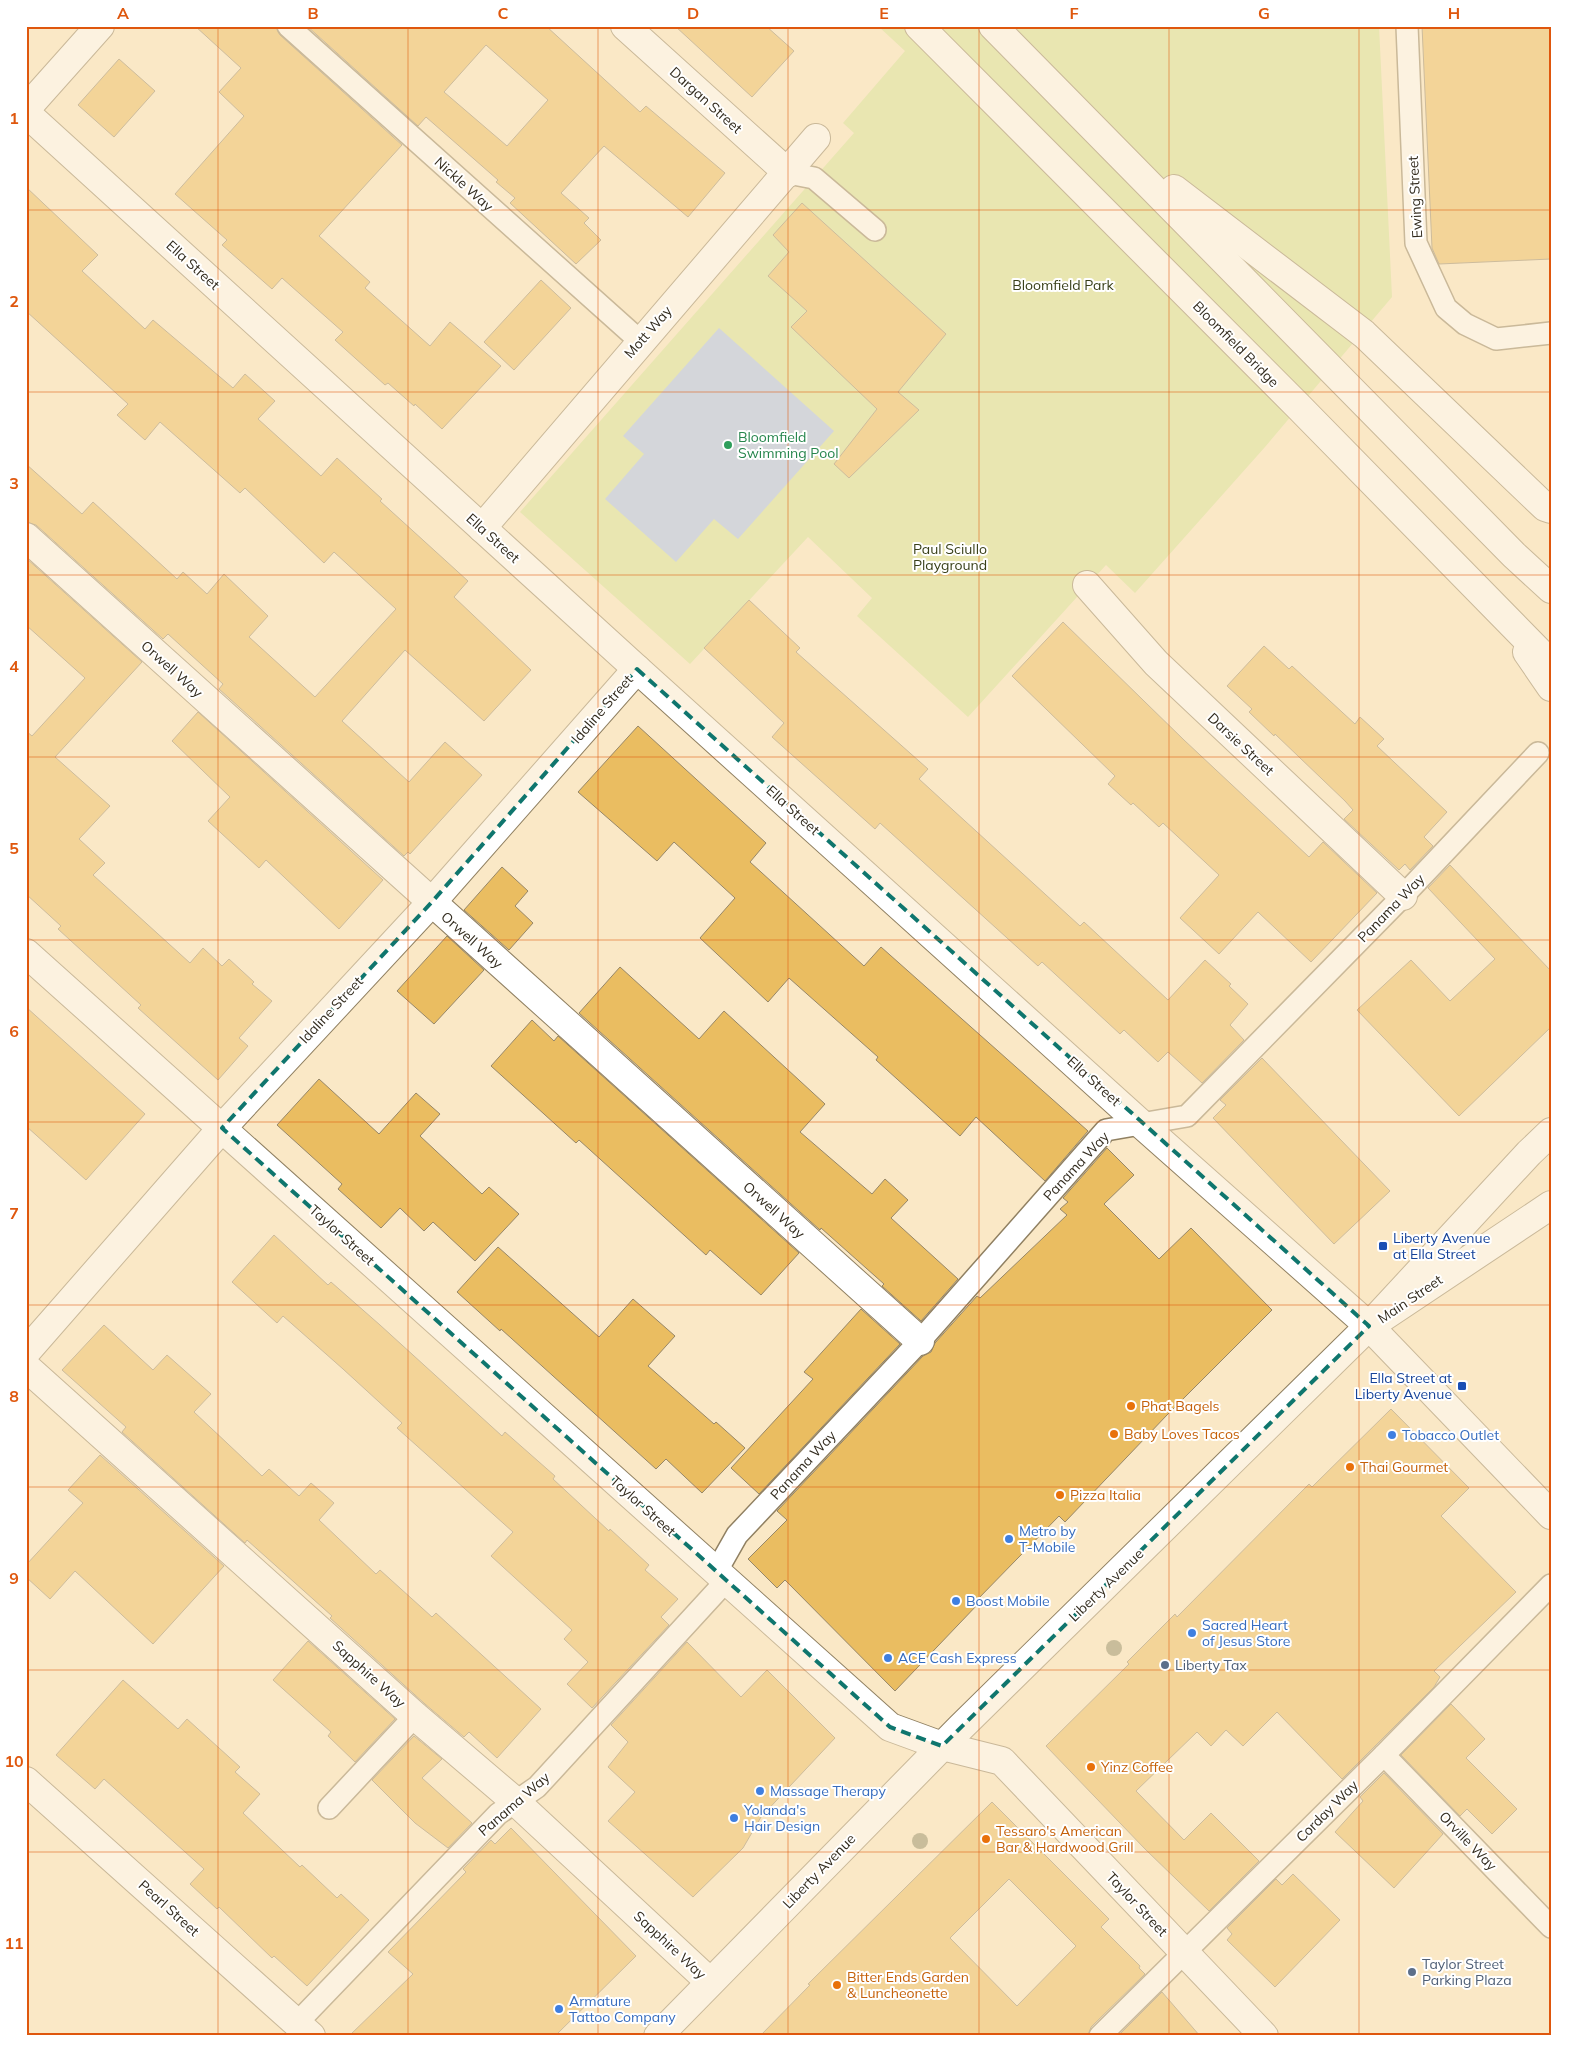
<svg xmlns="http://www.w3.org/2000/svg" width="1577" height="2062" viewBox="0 0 1577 2062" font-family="Mulish,sans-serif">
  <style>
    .green { fill: #d4e498 }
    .water { fill: #a6c2f1 }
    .building { fill: #eabd61; stroke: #978768; fill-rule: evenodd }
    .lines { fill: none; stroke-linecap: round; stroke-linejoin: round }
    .service-casing { stroke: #908062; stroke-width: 24 }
    .minor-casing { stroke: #908062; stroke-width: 30 }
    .secondary-casing { stroke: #908062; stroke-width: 30 }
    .primary-casing { stroke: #908062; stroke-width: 30 }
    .service { stroke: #fff; stroke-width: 21 }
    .minor { stroke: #fff; stroke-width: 28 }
    .secondary { stroke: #fff; stroke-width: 28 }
    .primary { stroke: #fff; stroke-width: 28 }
    .tree { fill: #8f8b66 }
    .marked { fill: none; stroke: #0f766e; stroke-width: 4; stroke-dasharray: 10 6; stroke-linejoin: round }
    .grid { fill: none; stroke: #df570d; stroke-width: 1; stroke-opacity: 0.55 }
    .leisure-dot { fill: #2e9e5b; stroke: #fff; stroke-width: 2 }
    .transit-dot { fill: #1a4fb4; stroke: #fff; stroke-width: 2 }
    .food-dot { fill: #e8710a; stroke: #fff; stroke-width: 2 }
    .shop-dot { fill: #3f7fe0; stroke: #fff; stroke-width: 2 }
    .service-dot { fill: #5c6f8a; stroke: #fff; stroke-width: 2 }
    .labels { text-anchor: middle; stroke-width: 4; stroke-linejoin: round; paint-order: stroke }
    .street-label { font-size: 14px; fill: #332c1f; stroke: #fff }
    .park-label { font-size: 14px; fill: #383f18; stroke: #fff }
    .leisure-label { font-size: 14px; fill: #27864d; stroke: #fff; text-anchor: start }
    .transit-label { font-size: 14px; fill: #164399; stroke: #fff; text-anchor: start }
    .food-label { font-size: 14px; fill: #c56008; stroke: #fff; text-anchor: start }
    .shop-label { font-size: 14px; fill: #366cbe; stroke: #fff; text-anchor: start }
    .service-label { font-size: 14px; fill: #4e5e75; stroke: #fff; text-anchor: start }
    .neatline { fill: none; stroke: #df570d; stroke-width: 2 }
    .grid-label { font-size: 16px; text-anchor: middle; font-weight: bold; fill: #df570d }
  </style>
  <rect width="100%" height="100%" fill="#fae8c6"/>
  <polygon class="green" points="878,26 1379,26 1392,297 1265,447 1135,593 1106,565 968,717 857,616 872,598 808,537 690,664 520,512 854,133 843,123 905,51"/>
  <polygon class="water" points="719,328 834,431 738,539 714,519 676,562 605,499 644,454 623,436"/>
  <g class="building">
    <polygon points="195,26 276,26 280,35 402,145 319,236 370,282 365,288 430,346 450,322 501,366 442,429 415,404 414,406 388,383 385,385 335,340 343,332 282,278 272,289 222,245 227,240 175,194 244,116 219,92 241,68"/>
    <path d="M 307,26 L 546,26 L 640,112 L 646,106 L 725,173 L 688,217 L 604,146 L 561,193 L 589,218 L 584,223 L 601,240 L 576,264 L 510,203 L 515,198 L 496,182 L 498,180 L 426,117 L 418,126 ZM 486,45 L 548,100 L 507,146 L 444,92 Z"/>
    <polygon points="675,26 766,26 794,51 752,97"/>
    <polygon points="1422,26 1551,26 1551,259 1439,264 1432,248"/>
    <polygon points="119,59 155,91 114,137 78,105"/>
    <polygon points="26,187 98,255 82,271 145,329 153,320 233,388 245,374 275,401 258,419 321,476 337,458 382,499 380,501 468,581 454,597 531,670 484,721 405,650 342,721 409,782 445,742 482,775 410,854 408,852 404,856 219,689 223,684 168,634 163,639 36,525 26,522 26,464 82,514 93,502 177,579 183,572 207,594 224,574 268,616 249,637 315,697 396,609 334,552 324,563 245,488 240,493 160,422 145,440 117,415 128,404 26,311"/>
    <polygon points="802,203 946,334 898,392 919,410 849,478 834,464 877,409 791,327 807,311 768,276 789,252 773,235"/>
    <polygon points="541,280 571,308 514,370 484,342"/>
    <polygon points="26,558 142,662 55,757 110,806 79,839 105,863 93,875 190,963 203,948 222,966 229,959 254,982 252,984 272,1001 239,1038 248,1046 218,1080 138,1008 141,1005 58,929 61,926 26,894 26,731 32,736 85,678 26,625"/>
    <polygon points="749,600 800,648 796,652 928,769 919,779 1080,926 1084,922 1168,1000 1205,960 1231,984 1229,986 1248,1004 1230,1025 1244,1040 1202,1083 1168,1052 1158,1062 1124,1030 1120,1034 1042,962 1038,966 880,823 875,829 772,737 784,723 704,648"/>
    <polygon points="1063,622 1184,740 1309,857 1323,842 1377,893 1311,962 1258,912 1219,954 1180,918 1219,875 1163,823 1159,827 1133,803 1131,805 1108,784 1115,776 1012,676"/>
    <polygon points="1264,646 1289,669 1292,666 1355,724 1360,717 1384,739 1377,746 1447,812 1424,837 1433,846 1410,870 1405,864 1399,870 1344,819 1353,810 1345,801 1275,734 1274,736 1249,712 1252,709 1227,686"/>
    <polygon points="198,712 383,880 339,929 266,860 259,868 208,821 230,797 172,741"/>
    <polygon points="638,726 766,843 750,862 864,966 881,947 1088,1131 1045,1181 976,1117 960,1136 876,1060 878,1057 789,978 768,1002 700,938 735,898 674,842 657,861 578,792"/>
    <polygon points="1450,865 1551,971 1551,1027 1459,1116 1357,1010 1411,960 1450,1001 1495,959 1428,888"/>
    <polygon points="502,867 528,891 515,906 533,923 509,950 464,910"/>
    <polygon points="447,936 484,970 434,1024 397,991"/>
    <polygon points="620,967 699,1039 724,1011 825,1104 800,1132 872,1194 885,1179 908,1200 891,1218 958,1279 921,1321 882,1286 884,1284 821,1228 820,1230 579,1013"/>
    <polygon points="26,1007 145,1114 86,1180 26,1126"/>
    <polygon points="532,1020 554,1041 558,1036 799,1253 761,1295 710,1250 706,1255 579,1140 576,1143 491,1066"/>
    <polygon points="1262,1058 1390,1191 1334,1244 1213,1118 1226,1105 1220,1100"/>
    <polygon points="319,1079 379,1134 416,1093 440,1114 420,1136 482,1194 489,1187 519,1214 475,1261 433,1222 424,1231 400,1208 381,1228 338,1189 342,1184 277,1125"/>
    <polygon points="1107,1148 1134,1175 1104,1204 1159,1259 1191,1228 1272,1310 1167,1415 1065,1522 1059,1516 976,1601 979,1603 895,1691 785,1580 777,1588 748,1559 787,1520 777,1511 923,1356 931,1352 935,1343 977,1296 980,1298 1067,1215 1060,1209 1068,1202 1063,1198"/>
    <polygon points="274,1235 328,1285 331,1282 380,1325 502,1436 505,1432 555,1476 553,1479 609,1531 610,1529 649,1565 645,1570 678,1599 661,1617 669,1625 592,1708 567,1684 588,1662 564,1639 572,1630 491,1556 513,1532 397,1428 402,1423 343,1369 283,1316 277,1323 232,1282"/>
    <polygon points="498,1247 599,1337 633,1299 675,1336 648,1366 714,1424 716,1422 745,1448 702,1493 666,1459 656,1469 501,1329 500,1331 457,1292"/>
    <polygon points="861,1309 900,1344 759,1494 731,1468 813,1379 804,1372"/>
    <polygon points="104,1325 153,1370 167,1355 211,1394 194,1412 262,1476 269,1469 299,1496 311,1483 334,1503 319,1520 376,1574 380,1570 432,1617 436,1613 541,1709 497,1758 469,1732 464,1737 425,1704 330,1618 332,1616 247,1540 245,1543 122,1432 126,1427 62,1370"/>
    <polygon points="1391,1409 1469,1488 1441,1516 1516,1592 1434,1671 1440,1677 1434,1687 1342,1779 1277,1712 1243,1746 1226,1730 1211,1746 1197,1732 1136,1791 1184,1840 1211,1813 1259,1861 1209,1911 1145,1849 1046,1746 1129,1664 1127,1662 1175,1614 1177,1617 1309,1484 1312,1487"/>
    <polygon points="100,1455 224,1566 153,1644 75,1571 50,1599 26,1577 26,1565 83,1503 68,1490"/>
    <polygon points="308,1641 395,1719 355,1762 328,1736 331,1732 273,1680"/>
    <polygon points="687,1642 741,1697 767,1670 835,1738 761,1817 743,1848 693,1897 608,1821 635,1792 608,1767 628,1742 611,1725"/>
    <polygon points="123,1680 178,1729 187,1719 240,1767 235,1772 260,1794 243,1813 300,1867 302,1865 337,1898 341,1894 369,1920 307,1986 274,1956 272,1958 219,1907 217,1909 190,1884 204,1869 104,1779 95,1789 56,1755"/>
    <polygon points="1451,1704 1485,1739 1466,1758 1517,1809 1492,1834 1467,1809 1460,1816 1401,1755"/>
    <polygon points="414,1736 442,1759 422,1778 472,1823 448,1848 415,1823 372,1780"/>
    <polygon points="1384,1773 1443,1834 1394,1888 1335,1832 1363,1801 1360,1797"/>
    <path d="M 992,1802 L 1109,1919 L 1101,1927 L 1140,1966 L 1139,1968 L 1145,1974 L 1091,2027 L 1088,2036 L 760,2036 L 810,1985 L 808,1984 ZM 1009,1879 L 1076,1946 L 1017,2006 L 950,1938 Z"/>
    <polygon points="511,1828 636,1956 555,2036 349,2036 413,1974 388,1952 466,1872 463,1869 491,1840 495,1844"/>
    <polygon points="1293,1874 1340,1920 1275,1987 1227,1940 1232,1934 1227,1928 1276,1879 1282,1885"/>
    <polygon points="1162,1992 1200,2036 1118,2036"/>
  </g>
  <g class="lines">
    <g class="service-casing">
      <g id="service">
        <polyline points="288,26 640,341"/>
        <polyline points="1407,26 1416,243 1446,308 1465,324 1496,339 1551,333"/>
        <polyline points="788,173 814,178 875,230"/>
        <polyline points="716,1572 737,1535 920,1341 1106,1130 1187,1116 1403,896 1538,753"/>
        <polyline points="1384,1755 1551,1927"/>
        <polyline points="329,1808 415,1716"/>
        <polyline points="297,2023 498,1814 537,1787 726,1581"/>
        <polyline points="1100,2036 1384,1755 1551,1585"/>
      </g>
    </g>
    <g class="minor-casing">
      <g id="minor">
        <polyline points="625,26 788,173"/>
        <polyline points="26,109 100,26"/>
        <polyline points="26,113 637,669 1140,1123 1369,1326 1551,1515"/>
        <polyline points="482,528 816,138"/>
        <polyline points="26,537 920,1341"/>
        <polyline points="1087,585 1156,663 1403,896"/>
        <polyline points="26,953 890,1727 942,1746 1002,1761 1264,2036"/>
        <polyline points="26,1352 222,1128 431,903 637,669"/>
        <polyline points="26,1367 415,1716 516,1802 710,1982"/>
        <polyline points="26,1781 311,2036"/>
      </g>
    </g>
    <g class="secondary-casing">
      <polyline id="secondary" points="1383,1317 1551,1205"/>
    </g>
    <g class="primary-casing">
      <g id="primary">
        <polyline points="919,26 1299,407 1551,664"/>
        <polyline points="993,26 1514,555 1551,589"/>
        <polyline points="1174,189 1364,334 1545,507 1551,509"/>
        <polyline points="1527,652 1551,687"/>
        <polyline points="658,2036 960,1728 1369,1326 1529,1153 1551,1132"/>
      </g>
    </g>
    <use href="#service" class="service"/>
    <use href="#minor" class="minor"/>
    <use href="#secondary" class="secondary"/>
    <use href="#primary" class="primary"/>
  </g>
  <g class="tree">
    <circle cx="1114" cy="1648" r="8"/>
    <circle cx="920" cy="1841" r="8"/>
  </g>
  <path d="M0 0H1577V2062H0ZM 637,669 L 1369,1326 L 942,1746 L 890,1727 L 222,1128 L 431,903 Z" fill="#fae8c6" fill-opacity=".55" fill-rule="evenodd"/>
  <path class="marked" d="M 637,669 L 1369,1326 L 942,1746 L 890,1727 L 222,1128 L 431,903 Z"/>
  <path class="grid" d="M 218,26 L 218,2036M 408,26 L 408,2036M 598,26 L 598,2036M 788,26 L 788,2036M 979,26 L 979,2036M 1169,26 L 1169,2036M 1359,26 L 1359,2036M 26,210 L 1551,210M 26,392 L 1551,392M 26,575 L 1551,575M 26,757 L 1551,757M 26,940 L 1551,940M 26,1122 L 1551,1122M 26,1305 L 1551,1305M 26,1487 L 1551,1487M 26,1670 L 1551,1670M 26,1852 L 1551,1852"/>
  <circle class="leisure-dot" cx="728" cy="445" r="5"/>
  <g class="transit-dot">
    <rect x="1378" y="1241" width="10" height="10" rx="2.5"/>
    <rect x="1457" y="1381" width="10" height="10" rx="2.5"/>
  </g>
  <g class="food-dot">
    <circle cx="1131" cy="1406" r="5"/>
    <circle cx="1114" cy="1434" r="5"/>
    <circle cx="1350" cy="1467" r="5"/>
    <circle cx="1060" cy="1495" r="5"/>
    <circle cx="1091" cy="1767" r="5"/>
    <circle cx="986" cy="1839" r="5"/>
    <circle cx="837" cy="1985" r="5"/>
  </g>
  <g class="shop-dot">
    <circle cx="1392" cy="1435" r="5"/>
    <circle cx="1009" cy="1539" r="5"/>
    <circle cx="956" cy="1601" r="5"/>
    <circle cx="1192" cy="1633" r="5"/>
    <circle cx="888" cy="1658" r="5"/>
    <circle cx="760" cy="1791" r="5"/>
    <circle cx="734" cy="1818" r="5"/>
    <circle cx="559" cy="2009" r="5"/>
  </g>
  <g class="service-dot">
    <circle cx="1165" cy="1665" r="5"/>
    <circle cx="1412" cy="1972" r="5"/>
  </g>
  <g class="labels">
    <g class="street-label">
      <text transform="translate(706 100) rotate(42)" y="5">Dargan Street</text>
      <text transform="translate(464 184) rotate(42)" y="5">Nickle Way</text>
      <text transform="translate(1415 197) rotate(-93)" y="5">Ewing Street</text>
      <text transform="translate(193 265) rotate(42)" y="5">Ella Street</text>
      <text transform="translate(648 332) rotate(-49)" y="5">Mott Way</text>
      <text transform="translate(1236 344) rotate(45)" y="5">Bloomfield Bridge</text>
      <text transform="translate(493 538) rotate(42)" y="5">Ella Street</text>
      <text transform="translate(172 669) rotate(42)" y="5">Orwell Way</text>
      <text transform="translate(602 709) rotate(-49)" y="5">Idaline Street</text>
      <text transform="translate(1241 744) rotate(43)" y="5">Darsie Street</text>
      <text transform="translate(793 810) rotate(42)" y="5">Ella Street</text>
      <text transform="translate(1391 908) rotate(-46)" y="5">Panama Way</text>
      <text transform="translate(472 940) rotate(42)" y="5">Orwell Way</text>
      <text transform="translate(331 1010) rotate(-47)" y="5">Idaline Street</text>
      <text transform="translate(1094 1081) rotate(42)" y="5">Ella Street</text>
      <text transform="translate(1076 1166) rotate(-47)" y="5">Panama Way</text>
      <text transform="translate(774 1210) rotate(42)" y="5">Orwell Way</text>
      <text transform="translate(342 1235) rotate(42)" y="5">Taylor Street</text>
      <text transform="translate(1410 1299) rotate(-34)" y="5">Main Street</text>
      <text transform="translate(803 1465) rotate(-47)" y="5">Panama Way</text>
      <text transform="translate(643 1506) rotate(42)" y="5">Taylor Street</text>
      <text transform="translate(1106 1585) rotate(-44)" y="5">Liberty Avenue</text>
      <text transform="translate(369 1674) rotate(42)" y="5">Sapphire Way</text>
      <text transform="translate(514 1804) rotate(-41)" y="5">Panama Way</text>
      <text transform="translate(1327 1811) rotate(-45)" y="5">Corday Way</text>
      <text transform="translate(1468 1841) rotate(46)" y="5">Orville Way</text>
      <text transform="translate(819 1871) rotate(-46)" y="5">Liberty Avenue</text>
      <text transform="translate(1137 1904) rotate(47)" y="5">Taylor Street</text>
      <text transform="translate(169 1908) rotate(42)" y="5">Pearl Street</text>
      <text transform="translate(670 1945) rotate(43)" y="5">Sapphire Way</text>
    </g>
    <g class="park-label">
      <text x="1063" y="290">Bloomfield Park</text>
      <text x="950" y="554">Paul Sciullo<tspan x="950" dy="16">Playground</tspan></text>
    </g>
    <g class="leisure-label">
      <text x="738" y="442">Bloomfield<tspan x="738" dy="16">Swimming Pool</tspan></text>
    </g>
    <g class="transit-label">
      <text x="1393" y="1243">Liberty Avenue<tspan x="1393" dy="16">at Ella Street</tspan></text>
      <text x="1452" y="1383" text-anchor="end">Ella Street at<tspan x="1452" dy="16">Liberty Avenue</tspan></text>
    </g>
    <g class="food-label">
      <text x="1141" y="1411">Phat Bagels</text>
      <text x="1124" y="1439">Baby Loves Tacos</text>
      <text x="1360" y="1472">Thai Gourmet</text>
      <text x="1070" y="1500">Pizza Italia</text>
      <text x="1101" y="1772">Yinz Coffee</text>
      <text x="996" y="1836">Tessaro's American<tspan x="996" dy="16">Bar &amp; Hardwood Grill</tspan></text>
      <text x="847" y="1982">Bitter Ends Garden<tspan x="847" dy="16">&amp; Luncheonette</tspan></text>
    </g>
    <g class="shop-label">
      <text x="1402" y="1440">Tobacco Outlet</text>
      <text x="1019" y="1536">Metro by<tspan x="1019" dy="16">T-Mobile</tspan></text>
      <text x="966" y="1606">Boost Mobile</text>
      <text x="1202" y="1630">Sacred Heart<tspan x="1202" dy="16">of Jesus Store</tspan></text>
      <text x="898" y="1663">ACE Cash Express</text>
      <text x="770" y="1796">Massage Therapy</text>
      <text x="744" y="1815">Yolanda's<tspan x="744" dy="16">Hair Design</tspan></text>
      <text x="569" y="2006">Armature<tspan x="569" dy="16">Tattoo Company</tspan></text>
    </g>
    <g class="service-label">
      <text x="1175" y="1670">Liberty Tax</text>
      <text x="1422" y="1969">Taylor Street<tspan x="1422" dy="16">Parking Plaza</tspan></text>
    </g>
  </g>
  <rect width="1577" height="2062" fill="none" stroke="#ffffff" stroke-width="55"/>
  <rect x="28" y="28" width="1522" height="2006" class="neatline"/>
  <g class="grid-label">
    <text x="123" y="19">A</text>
    <text x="313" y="19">B</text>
    <text x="503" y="19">C</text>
    <text x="693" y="19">D</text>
    <text x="884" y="19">E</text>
    <text x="1074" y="19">F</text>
    <text x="1264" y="19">G</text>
    <text x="1454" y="19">H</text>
    <text x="14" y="124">1</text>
    <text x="14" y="307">2</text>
    <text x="14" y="489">3</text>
    <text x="14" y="672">4</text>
    <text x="14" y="854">5</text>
    <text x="14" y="1037">6</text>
    <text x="14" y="1219">7</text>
    <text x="14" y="1402">8</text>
    <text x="14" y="1584">9</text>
    <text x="14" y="1767">10</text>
    <text x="14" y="1949">11</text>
  </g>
</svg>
